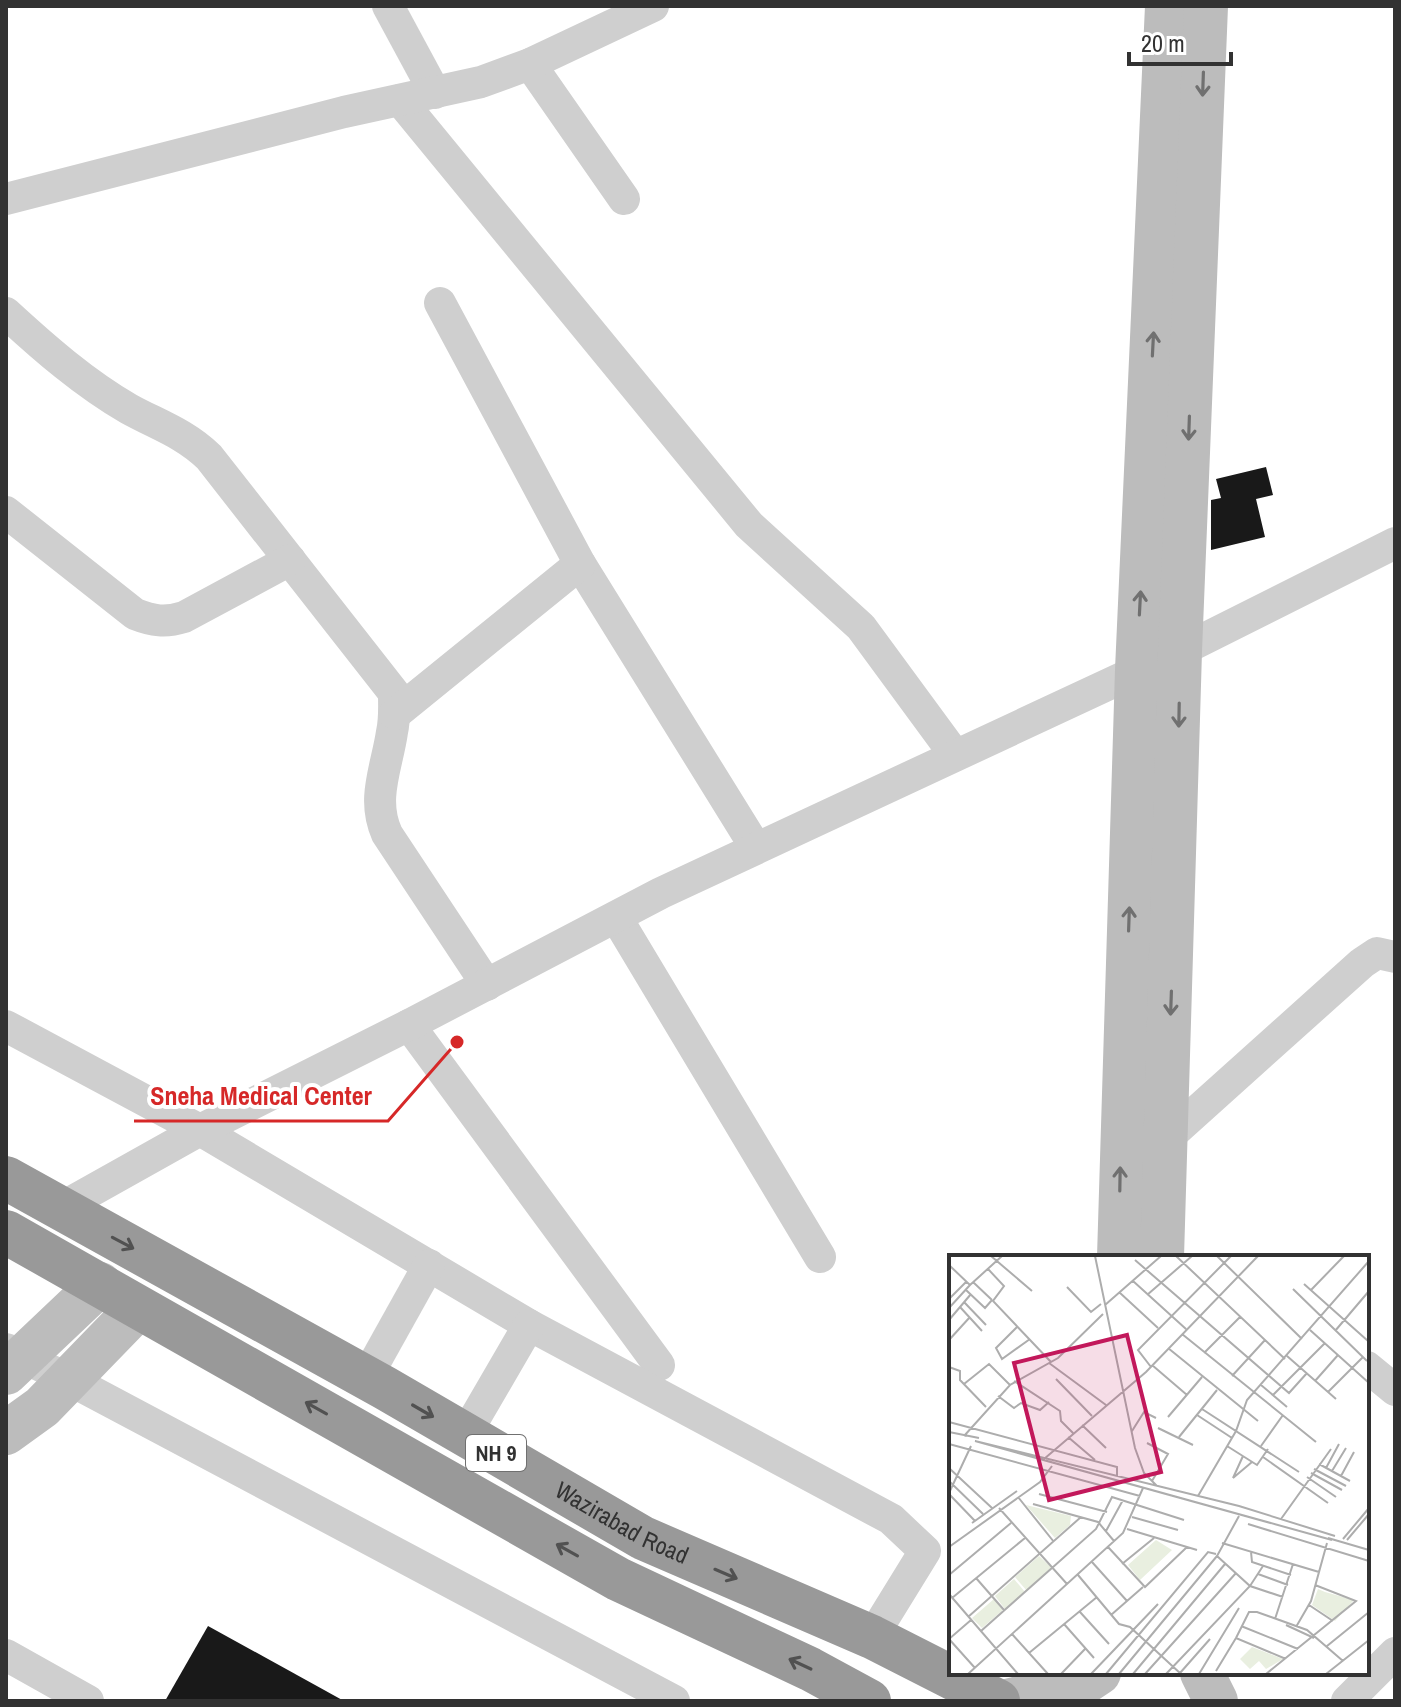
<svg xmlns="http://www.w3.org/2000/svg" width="1401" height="1707" viewBox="0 0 1401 1707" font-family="'Archivo Narrow',sans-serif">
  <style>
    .building { fill: #191919 }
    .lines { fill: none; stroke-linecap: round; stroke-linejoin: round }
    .street { stroke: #cfcfcf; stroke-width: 32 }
    .secondary { stroke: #bcbcbc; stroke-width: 44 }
    .highway { stroke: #999; stroke-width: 44 }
    .oneway { stroke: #707070 }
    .oneway2 { stroke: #515151 }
    .labels { text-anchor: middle; stroke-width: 8; stroke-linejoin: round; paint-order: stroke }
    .shield { fill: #fff; stroke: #707070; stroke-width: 2 }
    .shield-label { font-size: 22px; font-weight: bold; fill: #323232 }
    .street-label { font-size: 24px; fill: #323232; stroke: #fff }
    .inset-road { fill: none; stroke: #adadad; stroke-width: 2 }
    .view { fill: #c2185b; fill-opacity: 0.15; stroke: #c2185b; stroke-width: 4 }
    .inset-edge { fill: none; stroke: #323232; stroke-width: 4 }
    .leader { fill: none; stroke: #d62828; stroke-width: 3 }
    .callout-dot { fill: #d62828; stroke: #fff; stroke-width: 3 }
    .callout-label { font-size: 26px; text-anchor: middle; font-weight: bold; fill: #d62828; stroke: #fff; stroke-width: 8; stroke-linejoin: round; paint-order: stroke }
  </style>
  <rect width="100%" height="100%" fill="#fff"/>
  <g class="building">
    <polygon points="1266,467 1273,495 1256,499 1265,537 1211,550 1211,500 1221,498 1216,479"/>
    <polygon points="208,1626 344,1701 165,1701"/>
  </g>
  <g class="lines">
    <g class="street">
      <polyline points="388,6 435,93"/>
      <polyline points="530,64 624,199"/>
      <polyline points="400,100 749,525 861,627 955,755"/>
      <polyline points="6,199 344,112 481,82 530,64 653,6"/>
      <polyline points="440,303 580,564 756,848"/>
      <path d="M 6,313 C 44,348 84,383 129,409 C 158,425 184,433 209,457 L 394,693 C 394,706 395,719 392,732 C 387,767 371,799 387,834 L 487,985"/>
      <path d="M 6,512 L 135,614 C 153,621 165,623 184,617 L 290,560"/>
      <polyline points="395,714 580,564"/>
      <polyline points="616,917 820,1257"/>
      <polyline points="409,1025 659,1365"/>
      <polyline points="6,1026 200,1130 529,1325 891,1519 925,1551 872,1637"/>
      <polyline points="1166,1139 1362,963 1377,953 1395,957"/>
      <polyline points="59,1209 200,1130 409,1025 661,893 1180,651 1395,543"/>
      <polyline points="6,1349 68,1379 674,1701"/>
      <polyline points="1367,1367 1395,1390"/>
      <polyline points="366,1378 429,1265"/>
      <polyline points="465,1435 529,1325"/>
      <polyline points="6,1655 88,1701"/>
      <polyline points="1347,1701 1395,1653"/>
    </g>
    <g class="secondary">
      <polyline points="1119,1257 1137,670 1167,6"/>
      <polyline points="1162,1257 1180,651 1206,6"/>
      <polyline points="6,1373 100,1284"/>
      <polyline points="6,1433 42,1407 138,1308"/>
      <polyline points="1202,1673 1216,1701"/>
      <polyline points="1007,1701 1087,1681 1099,1673"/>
    </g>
    <g class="highway">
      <path id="s1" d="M 6,1178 L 385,1388 L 643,1538 L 872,1637 L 998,1701"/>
      <polyline points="6,1232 618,1579 810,1669 869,1701"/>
    </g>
  </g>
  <defs><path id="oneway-shaft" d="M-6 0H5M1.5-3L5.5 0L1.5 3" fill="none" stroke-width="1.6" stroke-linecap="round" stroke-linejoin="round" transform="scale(2)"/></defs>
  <g class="oneway">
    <use href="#oneway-shaft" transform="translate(1203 84) rotate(92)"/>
    <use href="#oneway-shaft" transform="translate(1153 344) rotate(-87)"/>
    <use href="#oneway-shaft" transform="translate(1189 428) rotate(92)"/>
    <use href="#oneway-shaft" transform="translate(1140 603) rotate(-87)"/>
    <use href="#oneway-shaft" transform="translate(1179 715) rotate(91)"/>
    <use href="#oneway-shaft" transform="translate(1129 919) rotate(-88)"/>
    <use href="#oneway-shaft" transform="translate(1171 1003) rotate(92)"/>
    <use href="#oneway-shaft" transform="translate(1120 1179) rotate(-89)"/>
  </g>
  <g class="oneway2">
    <use href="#oneway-shaft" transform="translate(123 1243) rotate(28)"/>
    <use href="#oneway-shaft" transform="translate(316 1408) rotate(-151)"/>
    <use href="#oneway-shaft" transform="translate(423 1411) rotate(30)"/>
    <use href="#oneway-shaft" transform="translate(567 1550) rotate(-151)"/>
    <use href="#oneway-shaft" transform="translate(726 1574) rotate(23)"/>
    <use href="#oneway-shaft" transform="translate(800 1664) rotate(-155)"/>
  </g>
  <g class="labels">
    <rect class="shield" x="466" y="1435" width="60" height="36" rx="6"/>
    <g class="shield-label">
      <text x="496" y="1461">NH 9</text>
    </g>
    <g class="street-label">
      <text dy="8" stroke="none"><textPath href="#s1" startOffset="706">Wazirabad Road</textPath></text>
    </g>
  </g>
  <g transform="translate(949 1255)">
    <rect width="420" height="420" fill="#fff"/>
    <path d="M 77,250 L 122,261 L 121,270 L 106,283 ZM 207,285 L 223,295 L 191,325 L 179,310 ZM 90,301 L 103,313 L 78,336 L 66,322 ZM 369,334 L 376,337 L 405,345 L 386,366 L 363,350 ZM 45,344 L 54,355 L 33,373 L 23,363 ZM 303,392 L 334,404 L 317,414 L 310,406 L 301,414 L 291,404 Z" fill="#e9efe0"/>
    <path d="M 65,324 L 76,337 L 56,354 L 46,341 Z" fill="#e9efe0"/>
    <path class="inset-road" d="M 42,1 L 83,36M 146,1 L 186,193 L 195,218 L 208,231M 227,1 L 336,104M 268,1 L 353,84M 186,5 L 340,138 L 358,118M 0,10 L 21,30 L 0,53M 39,14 L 55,31 L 44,46 L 102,107M 184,26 L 237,74M 24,27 L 43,45M 355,29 L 419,86M 21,30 L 53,1M 118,32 L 142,57 L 152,49M 344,34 L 418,106M 17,35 L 36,53 L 43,45M 362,35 L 395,1M 170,37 L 209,73M 198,40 L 243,1M 0,44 L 18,26M 15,47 L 37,70M 156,50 L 212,1M 11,52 L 33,76M 0,65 L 22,39M 69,71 L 47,93 L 53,104 L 81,84M 361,75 L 420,128M 386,76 L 420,36M 233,79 L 367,187M 0,85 L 21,62M 219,93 L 309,166M 255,98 L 291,62M 338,101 L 387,144M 100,108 L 157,150M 203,110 L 238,140M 0,112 L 11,116 L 11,125 L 37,152M 202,112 L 189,95 L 282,1M 283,121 L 316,85M 107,124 L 143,161M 65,126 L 111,156 L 112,166 L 124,178M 366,126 L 389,100M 15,129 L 40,109 L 61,130M 312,130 L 338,152M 379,137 L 414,102M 324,140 L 376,88M 49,141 L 65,153 L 72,148 L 91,155 L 100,147M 253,154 L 350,217M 248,160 L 283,183M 219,162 L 253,122M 0,167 L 168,212 L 168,222M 133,170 L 157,193M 209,173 L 244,190M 183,176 L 195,157 L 207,163M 0,177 L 30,183M 15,181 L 61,130 L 109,103 L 154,59M 119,182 L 146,205M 230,182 L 268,135M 198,188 L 219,199 L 203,226M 0,189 L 191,241M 278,191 L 308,210 L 319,194M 312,191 L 334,160M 294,201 L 284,223 L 303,207M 314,202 L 379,248M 95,204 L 197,117 L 309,1M 370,209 L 401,226M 0,213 L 43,253M 377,213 L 390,189M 365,214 L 397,231M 383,216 L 397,193M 362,218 L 393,235M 392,221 L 405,197M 358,222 L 387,242M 0,226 L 34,259M 0,238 L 22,191M 0,239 L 26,266M 90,239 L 158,257M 249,241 L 287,176 L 298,145 L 420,6M 69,242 L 105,287M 84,249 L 149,267 L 165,286M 50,253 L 118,329M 290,261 L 268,301 L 301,331 L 334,342M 183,262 L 229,275M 332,264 L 382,194M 23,268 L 68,236M 299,269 L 420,306M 178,274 L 248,295M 157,276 L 174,245M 379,283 L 420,295M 394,284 L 420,253M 383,285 L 26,186 L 290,251 L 386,281M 398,285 L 420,259M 273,288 L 370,317M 0,292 L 91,227 L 103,211M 159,292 L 196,332 L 238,292M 302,297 L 303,307 L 342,320M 143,307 L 178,346M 173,309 L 205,283M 309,319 L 339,330M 0,320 L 62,268M 129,320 L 170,369 L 181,372 L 232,419M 27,323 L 55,355M 0,339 L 69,419M 3,343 L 76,283M 360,350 L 384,366M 131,357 L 160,389M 162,360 L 194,332M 19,362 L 132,262M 326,364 L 344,309M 22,365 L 0,384 L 26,413M 115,369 L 145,403M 337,370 L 365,383M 292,371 L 349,394M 347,372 L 362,346 L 378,288M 32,376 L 147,274 L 163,242 L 235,265M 63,379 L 99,419M 287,383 L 300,357 L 308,357 L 358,375 L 394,406M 378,391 L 420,357M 80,398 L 148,342M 267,416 L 287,383 L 337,404M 231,418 L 261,384M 19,419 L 174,278 L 194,233M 112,419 L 136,394M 142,419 L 209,349M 157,419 L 259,297 L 267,299M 170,419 L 268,301M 184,419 L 276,309M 196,419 L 287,318M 217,419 L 301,331 L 314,311M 250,419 L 290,353M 317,419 L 407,346 L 366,330M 377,419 L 420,385"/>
    <path class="view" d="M 178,80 L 212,217 L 100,245 L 65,108 Z"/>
    <rect width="420" height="420" class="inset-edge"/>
  </g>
  <path class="leader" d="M457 1042L388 1121H134"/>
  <circle class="callout-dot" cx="457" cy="1042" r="8"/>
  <g class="callout-label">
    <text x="261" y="1105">Sneha Medical Center</text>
  </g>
  <rect width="1401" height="1707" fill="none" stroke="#323232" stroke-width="16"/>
  <path d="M1129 52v12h102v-12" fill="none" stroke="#323232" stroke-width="4"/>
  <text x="1141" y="52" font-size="24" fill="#323232" stroke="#ffffff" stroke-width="6" paint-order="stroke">20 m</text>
</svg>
